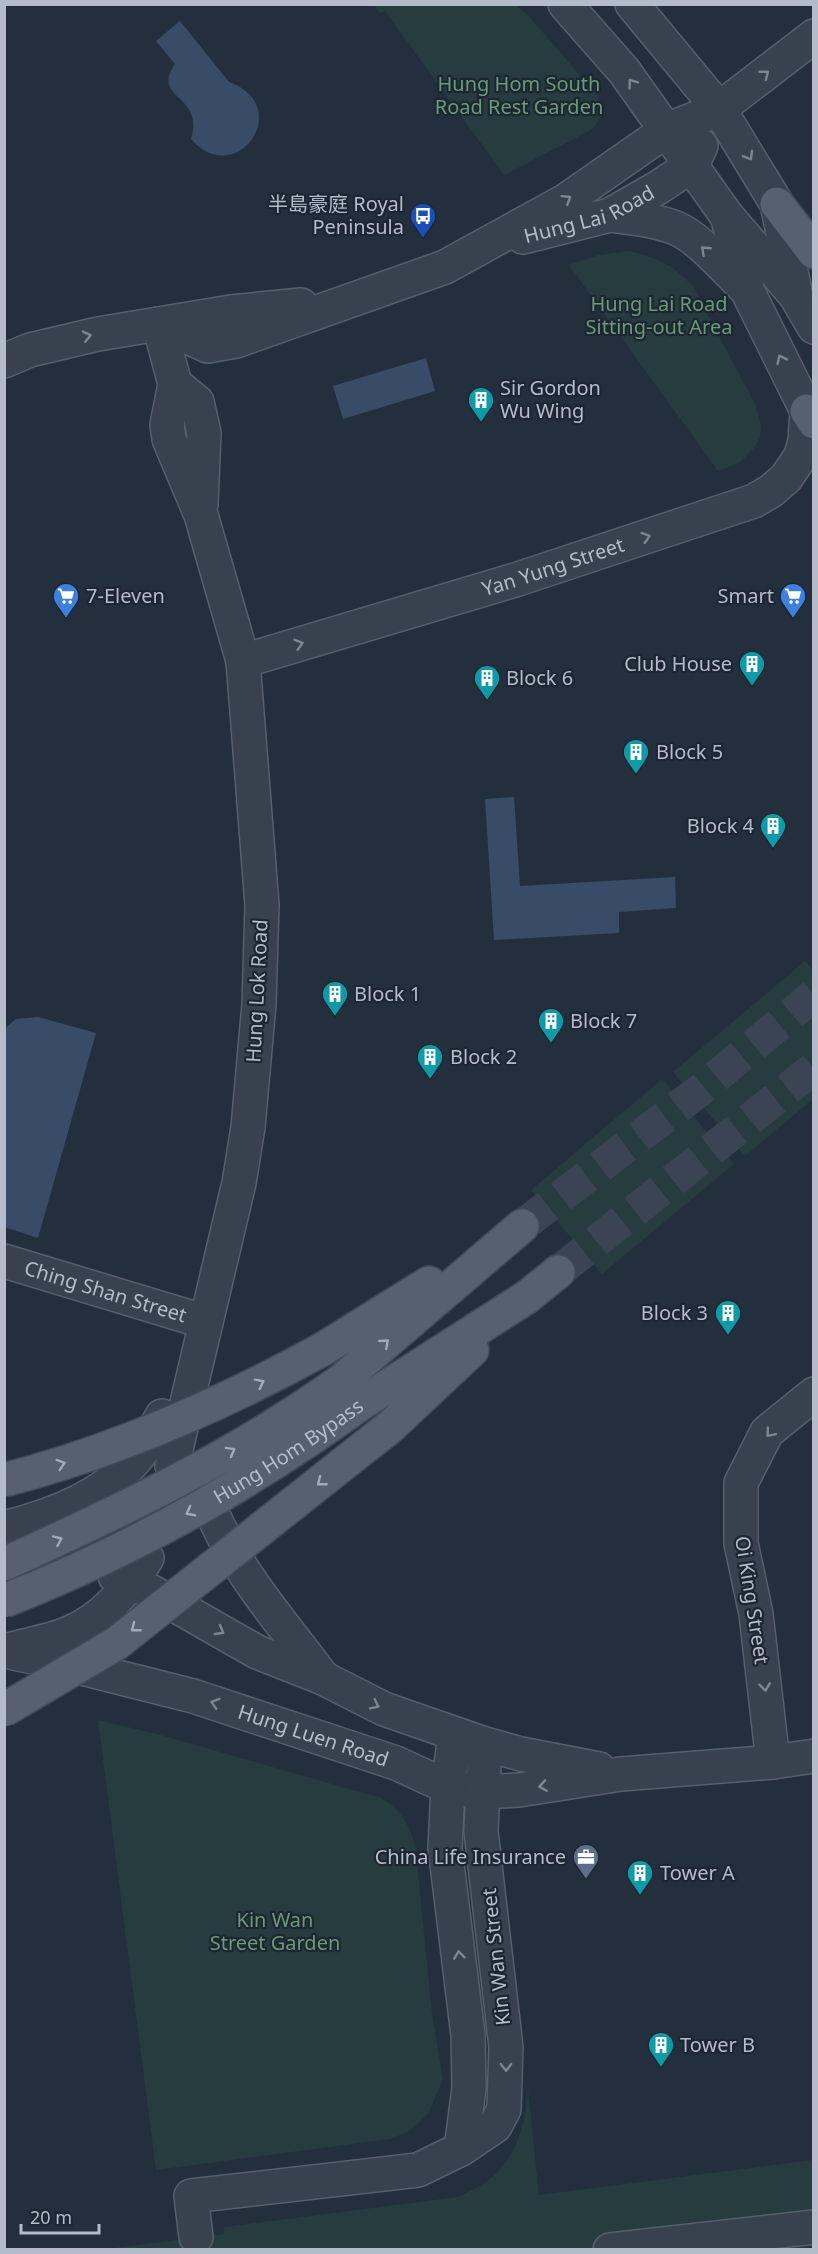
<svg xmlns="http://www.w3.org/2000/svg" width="818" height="2254" viewBox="0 0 818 2254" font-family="'Noto Sans','Noto Sans TC',sans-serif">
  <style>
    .green { fill: #263c3f }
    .water { fill: #394c67 }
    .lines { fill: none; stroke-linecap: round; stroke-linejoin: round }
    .major-tunnel { stroke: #3a4453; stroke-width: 33; stroke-dasharray: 33 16; stroke-linecap: butt }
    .minor-casing { stroke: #565f6c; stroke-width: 36 }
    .major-casing { stroke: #414a57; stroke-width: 36 }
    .minor { stroke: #38414e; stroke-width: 33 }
    .major { stroke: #56606e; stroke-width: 33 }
    .major-bridge-casing { stroke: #414a57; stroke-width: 36; stroke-linecap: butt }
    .major-bridge { stroke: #56606e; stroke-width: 33 }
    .oneway { stroke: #7c8592 }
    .oneway2 { stroke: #a1aab7 }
    .labels { text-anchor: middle; stroke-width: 4.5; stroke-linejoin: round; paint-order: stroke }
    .park-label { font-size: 20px; fill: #6b9a76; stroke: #1d2633 }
    .poi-label { font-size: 20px; fill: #b4bcc9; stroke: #1d2633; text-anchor: start }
    .street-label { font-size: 20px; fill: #b4bcc9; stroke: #1d2633 }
  </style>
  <rect width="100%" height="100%" fill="#242f3e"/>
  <g class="green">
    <path d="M 374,5 L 515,5 L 528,15 L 597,95 C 604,112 604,117 591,130 L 504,175 L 385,11 L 380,13 Z"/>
    <polygon points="629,251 651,257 673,268 692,285 755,404 761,425 760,437 755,447 739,463 718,471 569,265 599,255"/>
    <polygon points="805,961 813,971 813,1099 745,1156 673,1072"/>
    <polygon points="662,1079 734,1164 602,1274 531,1190"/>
    <path d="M 98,1720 L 157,1734 L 381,1798 C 403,1813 406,1819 415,1844 L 432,2013 L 443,2079 L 429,2112 L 410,2131 L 390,2139 L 156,2170 Z"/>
    <path d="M 528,2090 L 539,2195 L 813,2160 L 813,2247 L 796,2250 L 98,2250 L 224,2234 L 224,2227 L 458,2197 C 467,2192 478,2188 487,2181 C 517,2159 525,2125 528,2090 Z"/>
  </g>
  <g class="water">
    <path d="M 180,21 L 229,82 C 296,106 236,191 191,139 C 205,93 150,100 175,64 L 156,41 Z"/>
    <polygon points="426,358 435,391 343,419 333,386"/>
    <polygon points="514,797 520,886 675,877 676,908 619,912 619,933 494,940 485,799"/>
    <polygon points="38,1017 96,1033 38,1238 4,1227 5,1028 16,1019"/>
  </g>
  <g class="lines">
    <g class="major-tunnel">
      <polyline points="522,1226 699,1091 814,995"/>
      <polyline points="558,1272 814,1068"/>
    </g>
    <g class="minor-casing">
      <g id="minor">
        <polyline points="565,4 624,71 727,216 796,296 814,327"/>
        <polyline points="632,4 719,109 777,204 795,291"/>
        <path d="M 610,215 C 632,218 657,220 678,229 C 700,239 729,273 747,290"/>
        <path id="s1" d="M 523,237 L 610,215 L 659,187 L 692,165 L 701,146"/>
        <polyline points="159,324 175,384 167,425 169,439 201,515 243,661 262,905 259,1004 248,1127 239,1183 172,1466"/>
        <polyline points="159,324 208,346 236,341 445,267 565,201 667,130 719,109 814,36"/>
        <polyline points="4,361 30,350 98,334 231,312 301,305"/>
        <polyline points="175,384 197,402 204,433 201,504"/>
        <path id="s2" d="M 243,661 L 515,580 L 754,501 L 771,491 L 786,478 L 801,456 L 805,440 L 807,411 L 747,290 L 727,216"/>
        <path id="s3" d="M 4,1261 L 206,1322"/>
        <path d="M 216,1521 C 242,1579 286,1627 323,1678"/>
        <path d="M 4,1528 C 49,1517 100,1498 132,1463 C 145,1450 153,1432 162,1416"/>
        <polyline points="115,1576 152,1592 257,1652 323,1678 384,1709 485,1744 521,1754 599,1769"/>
        <path d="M 12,1649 C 30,1644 50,1641 67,1634 C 104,1619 126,1591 147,1558"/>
        <path id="s4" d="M 4,1651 L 66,1664 L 193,1696 L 396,1763 L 448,1787 L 483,1792 L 519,1790 L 621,1774 L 773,1762 L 814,1756"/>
        <polyline points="455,1735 448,1787 445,1848 468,2035 469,2088 461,2149"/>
        <polyline points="773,1762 756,1614 741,1543 741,1483 767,1432 814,1394"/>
        <polyline points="196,2237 191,2196 418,2170 461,2149 495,2126 504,2109 506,2047 481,1831 485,1744"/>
        <polyline points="610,2250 814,2227"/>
      </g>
    </g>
    <g class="major-casing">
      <g id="major">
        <polyline points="777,204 814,252"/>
        <polyline points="807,411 814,422"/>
        <polyline points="323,1349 429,1283"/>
        <polyline points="341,1381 522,1226"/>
        <polyline points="363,1402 527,1297 558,1272"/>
        <polyline points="367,1445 390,1427 472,1350"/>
      </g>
    </g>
    <use href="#minor" class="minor"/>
    <use href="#major" class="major"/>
    <g class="major-bridge-casing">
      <g id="major-bridge">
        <path d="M 4,1480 C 117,1451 221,1405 323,1349"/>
        <path d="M 4,1564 C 121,1511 236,1456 341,1381"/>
        <path id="s5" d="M 4,1601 C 131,1551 253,1482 363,1402"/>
        <polyline points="4,1710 117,1643 367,1445"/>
      </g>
    </g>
    <use href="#major-bridge" class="major-bridge"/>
  </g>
  <defs><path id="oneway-chevron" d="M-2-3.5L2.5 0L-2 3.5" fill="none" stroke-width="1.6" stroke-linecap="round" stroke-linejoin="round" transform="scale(1.5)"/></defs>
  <g class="oneway">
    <use href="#oneway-chevron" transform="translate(765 74) rotate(-38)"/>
    <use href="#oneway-chevron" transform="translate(632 83) rotate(-126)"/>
    <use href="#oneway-chevron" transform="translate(749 156) rotate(60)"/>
    <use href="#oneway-chevron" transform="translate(567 199) rotate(-32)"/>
    <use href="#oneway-chevron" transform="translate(705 250) rotate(-137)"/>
    <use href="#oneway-chevron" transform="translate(87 336) rotate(-13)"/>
    <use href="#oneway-chevron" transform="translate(781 359) rotate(-116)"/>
    <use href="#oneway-chevron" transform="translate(646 537) rotate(-18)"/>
    <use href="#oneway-chevron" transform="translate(299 644) rotate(-16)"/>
    <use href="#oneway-chevron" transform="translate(770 1433) rotate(130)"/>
    <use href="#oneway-chevron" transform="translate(220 1631) rotate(30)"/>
    <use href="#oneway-chevron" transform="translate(765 1687) rotate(83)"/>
    <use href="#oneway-chevron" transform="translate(215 1703) rotate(-162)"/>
    <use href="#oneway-chevron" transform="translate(375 1705) rotate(26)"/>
    <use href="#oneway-chevron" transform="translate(543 1786) rotate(171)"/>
    <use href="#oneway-chevron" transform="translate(459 1955) rotate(-97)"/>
    <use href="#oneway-chevron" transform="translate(506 2067) rotate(89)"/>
  </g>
  <g class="oneway2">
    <use href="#oneway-chevron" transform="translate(385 1343) rotate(-41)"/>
    <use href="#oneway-chevron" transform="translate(260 1383) rotate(-27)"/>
    <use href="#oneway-chevron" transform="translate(231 1451) rotate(-29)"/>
    <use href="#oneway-chevron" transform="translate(61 1464) rotate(-18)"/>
    <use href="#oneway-chevron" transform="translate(321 1482) rotate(142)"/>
    <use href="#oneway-chevron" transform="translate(190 1512) rotate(152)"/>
    <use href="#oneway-chevron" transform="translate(58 1540) rotate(-24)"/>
    <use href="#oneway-chevron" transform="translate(135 1628) rotate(142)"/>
  </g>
  <defs>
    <g id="bus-pin" transform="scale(1.35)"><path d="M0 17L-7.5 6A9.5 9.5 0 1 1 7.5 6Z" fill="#1a4fb4" stroke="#1d2633"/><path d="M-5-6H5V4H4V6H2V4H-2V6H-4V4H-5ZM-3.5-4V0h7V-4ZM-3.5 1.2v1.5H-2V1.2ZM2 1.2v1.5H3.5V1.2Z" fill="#fff"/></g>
    <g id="building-pin" transform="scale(1.35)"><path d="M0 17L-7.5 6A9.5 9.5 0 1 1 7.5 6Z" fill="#0f9aa8" stroke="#1d2633"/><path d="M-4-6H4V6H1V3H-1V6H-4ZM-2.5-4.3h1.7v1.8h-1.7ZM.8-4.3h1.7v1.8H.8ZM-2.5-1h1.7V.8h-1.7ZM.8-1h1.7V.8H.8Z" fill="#fff"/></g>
    <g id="supermarket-pin" transform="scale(1.35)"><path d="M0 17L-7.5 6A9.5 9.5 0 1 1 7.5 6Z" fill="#3f7fe0" stroke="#1d2633"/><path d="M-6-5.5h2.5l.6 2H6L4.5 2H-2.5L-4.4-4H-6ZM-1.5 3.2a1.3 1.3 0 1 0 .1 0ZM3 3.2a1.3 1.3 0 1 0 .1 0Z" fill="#fff"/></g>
    <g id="office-pin" transform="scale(1.35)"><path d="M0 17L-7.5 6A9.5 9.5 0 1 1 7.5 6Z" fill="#5c6f8a" stroke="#1d2633"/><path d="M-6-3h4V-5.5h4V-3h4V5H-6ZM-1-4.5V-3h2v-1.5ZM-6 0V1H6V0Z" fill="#fff"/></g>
  </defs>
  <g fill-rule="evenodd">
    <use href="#bus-pin" x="423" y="216"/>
    <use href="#building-pin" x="481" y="400"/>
    <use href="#supermarket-pin" x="66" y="596"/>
    <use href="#supermarket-pin" x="793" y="596"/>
    <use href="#building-pin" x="752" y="664"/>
    <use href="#building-pin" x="487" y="678"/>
    <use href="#building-pin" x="636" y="752"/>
    <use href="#building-pin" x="773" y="826"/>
    <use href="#building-pin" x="335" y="994"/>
    <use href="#building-pin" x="551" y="1021"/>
    <use href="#building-pin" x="430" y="1057"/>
    <use href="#building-pin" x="728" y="1313"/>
    <use href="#office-pin" x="586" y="1857"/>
    <use href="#building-pin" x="640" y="1873"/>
    <use href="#building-pin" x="661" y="2045"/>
  </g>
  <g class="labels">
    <g class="park-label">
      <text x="519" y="91">Hung Hom South<tspan x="519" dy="23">Road Rest Garden</tspan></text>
      <text x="659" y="311">Hung Lai Road<tspan x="659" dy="23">Sitting-out Area</tspan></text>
      <text x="275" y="1927">Kin Wan<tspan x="275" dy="23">Street Garden</tspan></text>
    </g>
    <g class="poi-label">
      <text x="404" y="211" text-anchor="end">半島豪庭 Royal<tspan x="404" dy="23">Peninsula</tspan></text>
      <text x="500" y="395">Sir Gordon<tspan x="500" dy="23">Wu Wing</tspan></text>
      <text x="86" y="603">7-Eleven</text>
      <text x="774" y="603" text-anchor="end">Smart</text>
      <text x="732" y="671" text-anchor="end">Club House</text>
      <text x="506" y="685">Block 6</text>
      <text x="656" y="759">Block 5</text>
      <text x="754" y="833" text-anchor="end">Block 4</text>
      <text x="354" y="1001">Block 1</text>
      <text x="570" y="1028">Block 7</text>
      <text x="450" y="1064">Block 2</text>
      <text x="708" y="1320" text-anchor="end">Block 3</text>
      <text x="566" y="1864" text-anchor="end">China Life Insurance</text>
      <text x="660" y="1880">Tower A</text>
      <text x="680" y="2052">Tower B</text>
    </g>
    <g class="street-label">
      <text dy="7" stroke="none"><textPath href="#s1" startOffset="70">Hung Lai Road</textPath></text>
      <text dy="7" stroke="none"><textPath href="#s2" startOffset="324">Yan Yung Street</textPath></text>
      <text transform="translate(257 991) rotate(-87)" y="7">Hung Lok Road</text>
      <text dy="7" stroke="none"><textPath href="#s3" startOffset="106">Ching Shan Street</textPath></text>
      <text dy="7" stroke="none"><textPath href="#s5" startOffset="322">Hung Hom Bypass</textPath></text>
      <text transform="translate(752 1600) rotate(81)" y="7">Oi King Street</text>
      <text dy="7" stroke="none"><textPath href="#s4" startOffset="321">Hung Luen Road</textPath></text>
      <text transform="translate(496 1957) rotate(-96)" y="7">Kin Wan Street</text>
    </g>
  </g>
  <rect width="818" height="2254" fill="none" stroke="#b4bcc9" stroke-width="12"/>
  <path d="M21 2224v9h78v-9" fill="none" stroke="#b4bcc9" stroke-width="3"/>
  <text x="30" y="2224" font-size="18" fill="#b4bcc9" stroke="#1d2633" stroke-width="4.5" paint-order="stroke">20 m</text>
</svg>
